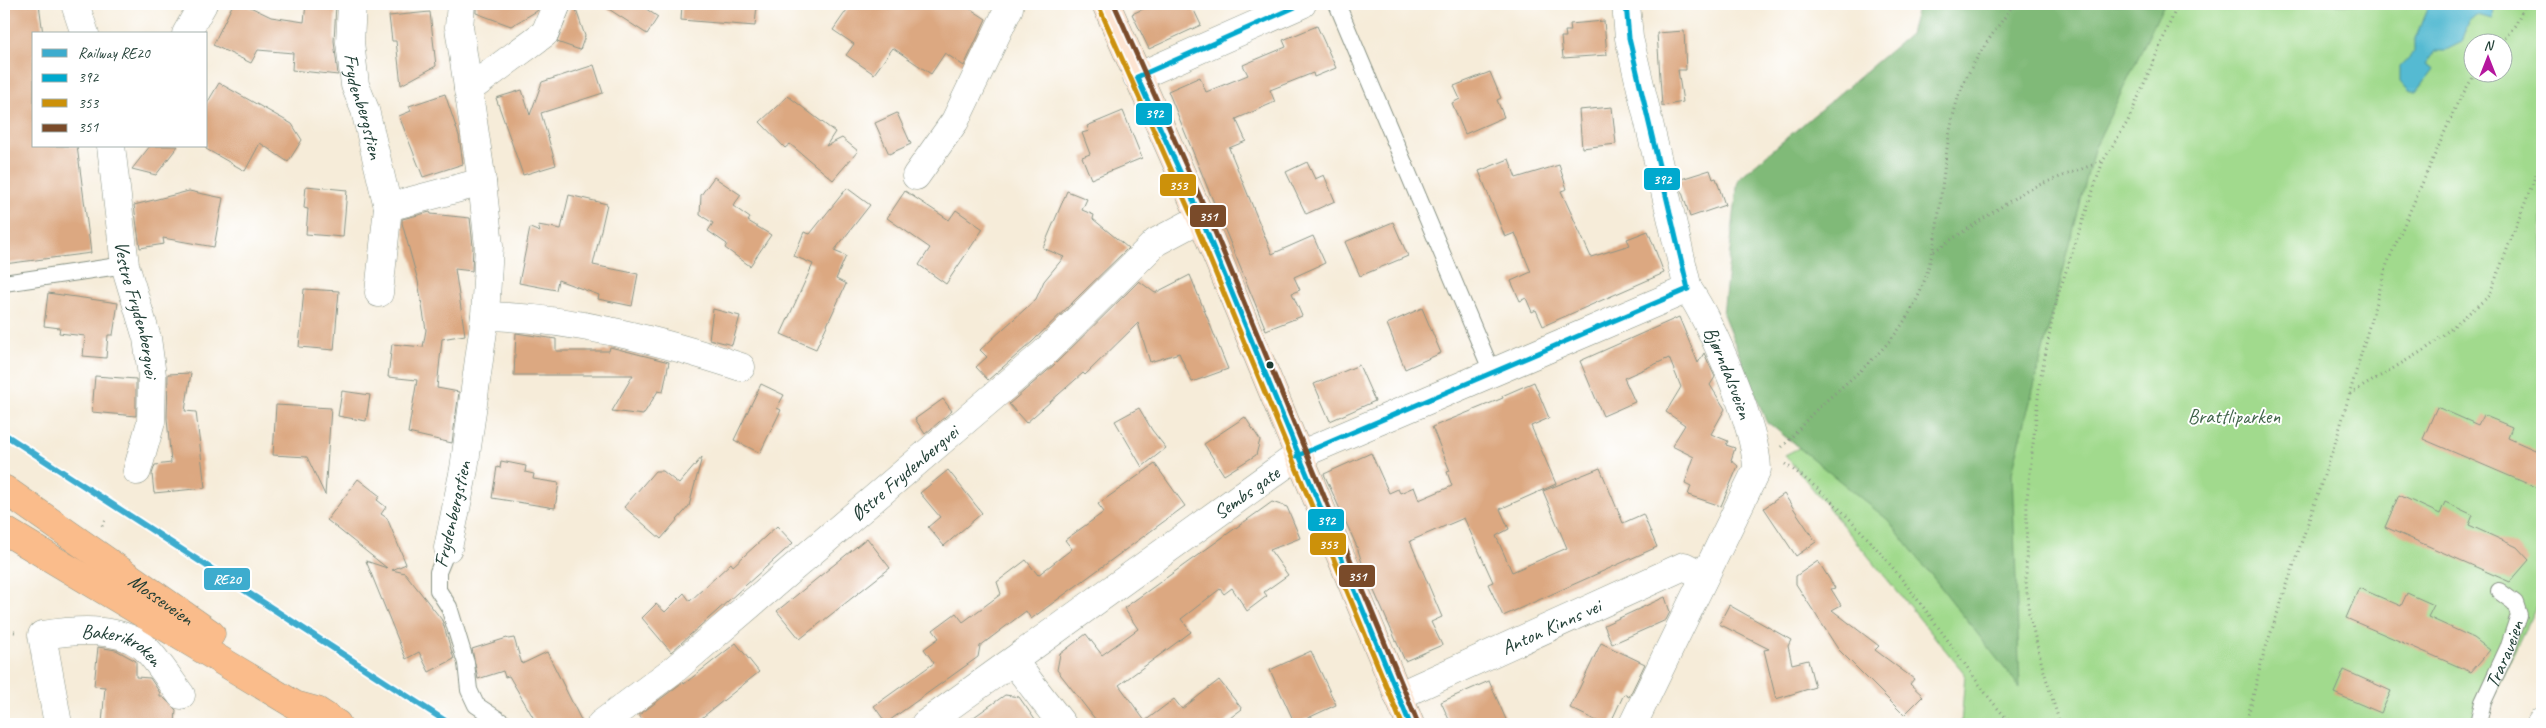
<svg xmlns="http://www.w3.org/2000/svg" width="2546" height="728" viewBox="0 0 2546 728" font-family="Caveat,sans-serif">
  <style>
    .green { fill: #a1da8d; stroke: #608c60; fill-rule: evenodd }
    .forest { fill: #80ba78; stroke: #507c56 }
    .water { fill: #54bad2; stroke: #3a7c83 }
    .building { fill: #dca881 }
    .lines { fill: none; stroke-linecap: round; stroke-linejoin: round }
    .lane-casing { stroke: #8a9486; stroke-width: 18 }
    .street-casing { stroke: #8a9486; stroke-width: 29 }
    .secondary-casing { stroke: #8a9486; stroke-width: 29 }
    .highway-casing { stroke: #8a9486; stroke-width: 29 }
    .path { stroke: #8a9486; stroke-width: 3; stroke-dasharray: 1 4; stroke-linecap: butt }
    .lane { stroke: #fff; stroke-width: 16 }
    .street { stroke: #fff; stroke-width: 28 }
    .secondary { stroke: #fde4d1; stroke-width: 28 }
    .highway { stroke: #fabc8b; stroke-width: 28 }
    .bus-1-casing { stroke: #fff; stroke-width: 9 }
    .bus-2-casing { stroke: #fff; stroke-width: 9 }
    .bus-3-casing { stroke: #fff; stroke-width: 9 }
    .bus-1 { stroke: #00a9ce; stroke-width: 5 }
    .bus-2 { stroke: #cc910a; stroke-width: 5 }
    .bus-3 { stroke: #7a4b2a; stroke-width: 5 }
    .rail-1-casing { stroke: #fff; stroke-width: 10 }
    .rail-1 { stroke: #3dacce; stroke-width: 6 }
    .bus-dot { fill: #1f3d34; stroke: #fff; stroke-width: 2 }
    .labels { text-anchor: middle; stroke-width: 4; stroke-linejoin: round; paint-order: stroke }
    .street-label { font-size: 20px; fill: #1f3d34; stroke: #fff }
    .park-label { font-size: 20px; fill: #40644a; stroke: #fff }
    .line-badge { stroke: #fff; stroke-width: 2 }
    .badge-label { font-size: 14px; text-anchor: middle; font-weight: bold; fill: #fff }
  </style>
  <rect width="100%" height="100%" fill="#fff"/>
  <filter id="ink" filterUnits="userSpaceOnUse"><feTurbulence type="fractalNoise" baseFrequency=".02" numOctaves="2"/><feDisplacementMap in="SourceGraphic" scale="10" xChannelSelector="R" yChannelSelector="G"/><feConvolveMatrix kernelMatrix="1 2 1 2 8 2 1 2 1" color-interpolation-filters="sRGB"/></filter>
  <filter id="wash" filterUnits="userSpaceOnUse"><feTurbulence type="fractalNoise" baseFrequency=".0096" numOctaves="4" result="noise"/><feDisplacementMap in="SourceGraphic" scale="20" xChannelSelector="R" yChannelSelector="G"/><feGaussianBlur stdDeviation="1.12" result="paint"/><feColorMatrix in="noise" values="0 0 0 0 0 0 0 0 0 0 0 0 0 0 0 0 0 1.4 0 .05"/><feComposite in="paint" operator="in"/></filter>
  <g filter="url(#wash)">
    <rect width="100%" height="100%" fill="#f6ecd9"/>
    <path class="green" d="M 2051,4 L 2542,4 L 2542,594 L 2480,724 L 1961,724 L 1965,674 L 1785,455 L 1900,396 ZM 2474,42 L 2504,42 L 2504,72 L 2474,72 Z"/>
    <polygon class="forest" points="1918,4 2164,4 2094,149 2012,473 2020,688 1888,520 1766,421 1723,314 1738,179 1910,34"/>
    <polygon class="water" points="2429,4 2494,4 2493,19 2476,15 2469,21 2462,42 2444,51 2435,51 2425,65 2433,70 2417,91 2409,91 2400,81 2400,67 2414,52 2414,41"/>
    <g id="blocks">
      <g class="building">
        <polygon points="4,4 39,4 43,34 34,34 34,146 77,146 91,253 4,264"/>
        <polygon points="233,4 244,4 271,17 304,22 306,4 336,4 334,41 338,75 292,70 293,53 258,50 251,63 213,45"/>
        <polygon points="476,4 540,4 537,11 511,26 476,13"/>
        <polygon points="572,4 574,4 585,36 580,50 557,42"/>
        <polygon points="601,4 639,4 658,17 647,34"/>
        <polygon points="682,4 757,4 755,26 681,20"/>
        <polygon points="851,4 963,4 986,19 964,66 945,53 931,74 893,48 874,74 846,55 854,44 833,30"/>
        <polygon points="1154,4 1191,4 1201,25 1149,49 1132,14"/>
        <polygon points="430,12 436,66 401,85 396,41 392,41 389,16"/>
        <polygon points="1604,21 1607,55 1563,58 1561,37 1566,37 1565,31 1571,31 1570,24"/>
        <polygon points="1317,26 1336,68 1314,77 1313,73 1270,90 1275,102 1236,119 1246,141 1229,148 1272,254 1313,236 1325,263 1294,277 1300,290 1292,293 1302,316 1266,330 1168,91 1200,77 1206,92 1248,75 1243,65 1286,47 1283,40"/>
        <polygon points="1684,31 1686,70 1678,70 1683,102 1662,106 1657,33"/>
        <polygon points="594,65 603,93 541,113 556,165 523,175 496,98 522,90 530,115 542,82"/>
        <polygon points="1490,72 1501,98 1497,100 1504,117 1465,134 1452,103 1460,99 1454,86"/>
        <polygon points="219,83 292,124 302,140 288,162 260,143 245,171 206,149 206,105"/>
        <polygon points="445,94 459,136 463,164 423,177 399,116 411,111 409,106"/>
        <polygon points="788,96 835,132 826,146 842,138 858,151 833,180 790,144 785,148 760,122"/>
        <polygon points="1612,107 1616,144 1582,148 1579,110"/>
        <polygon points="1123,111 1142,158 1091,179 1082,157 1090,154 1082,133 1089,131 1087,126"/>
        <polygon points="897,113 911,144 889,154 875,123"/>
        <polygon points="150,146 178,146 156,175 132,169"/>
        <polygon points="1509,159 1516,178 1559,165 1567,189 1561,191 1591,257 1630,245 1627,239 1648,231 1664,273 1543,326 1536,310 1532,312 1526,298 1520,301 1511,281 1531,272 1515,233 1505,237 1479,171"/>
        <polygon points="1307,162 1315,179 1324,175 1335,201 1306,214 1286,172"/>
        <polygon points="1710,170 1713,179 1716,178 1725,205 1690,217 1678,180"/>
        <polygon points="714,177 741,195 733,206 750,218 748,221 771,235 750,266 725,248 727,244 708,231 713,223 700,215 701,195"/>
        <polygon points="306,186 347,190 343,237 306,234 308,209 304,208"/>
        <polygon points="847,188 870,205 834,251 846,256 836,279 846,284 816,349 781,334 813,264 794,256 804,232 810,234"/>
        <polygon points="189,191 223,198 214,247 163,238 164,244 140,248 134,205"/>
        <polygon points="905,191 949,220 956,210 983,229 946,284 919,265 930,248 887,218"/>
        <polygon points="1067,191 1087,199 1082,210 1094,215 1093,219 1128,248 1032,342 988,380 976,367 987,357 980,350 1036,299 1044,281 1064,257 1043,248"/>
        <polygon points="569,195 607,204 593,265 638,274 632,306 598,299 599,295 558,280 556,290 519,283 530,228 540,232 538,225 561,229"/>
        <polygon points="430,212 431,214 470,218 473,246 472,271 455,269 465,335 442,339 437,388 459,392 452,443 408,433 417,380 388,377 392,344 423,347 426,330 418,281 402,223 402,219"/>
        <polygon points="1393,222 1408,256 1360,276 1345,242"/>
        <polygon points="1190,275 1228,369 1192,382 1179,353 1150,362 1138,323 1085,375 1083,373 1026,423 1009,404 1054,365 1139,281 1155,293"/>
        <polygon points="304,289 339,291 334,350 299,347"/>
        <polygon points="48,293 118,303 113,335 108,335 106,358 83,356 85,336 59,333 60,328 44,326"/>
        <polygon points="1422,308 1441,353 1405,369 1387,324"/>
        <polygon points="713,309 740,316 732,345 709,339"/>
        <polygon points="1679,317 1698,363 1704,353 1715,377 1710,385 1725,409 1711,434 1728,441 1726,445 1735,448 1731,460 1738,466 1721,506 1688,495 1691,486 1685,483 1694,457 1672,446 1685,425 1666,412 1681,387 1669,358 1624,378 1635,402 1603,416 1580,361"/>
        <polygon points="516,333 556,339 556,351 609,351 610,347 669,362 663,392 658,391 643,415 612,411 633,375 514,375"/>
        <polygon points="1359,365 1375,401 1330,421 1314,384"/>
        <polygon points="191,373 185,411 196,412 205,488 154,493 152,474 155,465 171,463 167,418 168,374"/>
        <polygon points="95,376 136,379 136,416 92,412"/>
        <polygon points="1534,382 1549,418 1531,426 1556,484 1500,509 1509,529 1496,536 1512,572 1567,548 1543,491 1600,468 1623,523 1643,514 1657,547 1503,616 1488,584 1493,582 1464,518 1410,541 1442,617 1431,622 1442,645 1405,661 1363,566 1357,547 1324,474 1371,453 1389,493 1398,489 1400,493 1414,487 1419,500 1452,486 1447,472 1450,471 1432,427 1503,398 1502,396"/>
        <polygon points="761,384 784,395 777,408 781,410 760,453 734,440"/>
        <polygon points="342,391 370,395 366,421 338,416"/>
        <polygon points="943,399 952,411 925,434 915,419"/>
        <polygon points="276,405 331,408 325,495 307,457 273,455"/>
        <polygon points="2437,407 2478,425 2483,415 2512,427 2508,438 2542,453 2542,490 2423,439"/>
        <polygon points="1139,408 1152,430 1166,448 1142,467 1115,421"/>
        <polygon points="1245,417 1260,440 1256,455 1224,475 1204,444"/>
        <polygon points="702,457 689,506 661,539 624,507 655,471 663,471 679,484"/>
        <polygon points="501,461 526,466 525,472 534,474 533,479 559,483 555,508 492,498 497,467 500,468"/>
        <polygon points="1155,464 1185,506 1031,619 1026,611 980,646 978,657 886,723 874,706 934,663 924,649 939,638 933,630 956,613 963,622 1001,594 997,582 1026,560 1038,575 1072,549 1065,540 1104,512 1098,504"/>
        <polygon points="948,470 982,513 944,546 928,527 940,517 920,493"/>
        <polygon points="358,479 380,496 377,500 386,507 381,514 387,518 406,564 392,570 405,573 442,620 454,659 429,672 419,652 406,659 366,561 387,568 327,520"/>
        <polygon points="1784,494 1816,542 1796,556 1764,508"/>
        <polygon points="2399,495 2440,514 2445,502 2473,515 2469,525 2517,547 2529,560 2510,582 2385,527"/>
        <polygon points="1272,502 1287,507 1300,538 1270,550 1288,575 1264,592 1267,596 1247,611 1232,588 1224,594 1220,589 1181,619 1191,632 1119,685 1145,721 1174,699 1182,709 1219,680 1242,709 1222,724 1099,724 1057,670 1060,654 1086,634 1102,655 1138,629 1124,608"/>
        <polygon points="777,526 793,543 671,652 642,618 656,604 665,612 684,593 690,601 731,563 733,566"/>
        <polygon points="867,538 890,568 800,639 777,611"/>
        <polygon points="1818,561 1835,588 1831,589 1841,605 1832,610 1879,646 1875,650 1914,679 1910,684 1923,696 1904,715 1838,649 1796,584 1796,576"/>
        <polygon points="2359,588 2401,606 2407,593 2434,605 2428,617 2474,638 2490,650 2471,672 2346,618"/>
        <polygon points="1665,597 1670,612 1666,620 1612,644 1604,625"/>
        <polygon points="1729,605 1791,640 1788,646 1792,664 1808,660 1815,687 1776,699 1764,650 1769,649 1719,624"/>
        <polygon points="507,638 508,639 514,638 522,664 547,652 583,724 537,724 509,676 505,677 503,671 478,679 472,649"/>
        <polygon points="736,643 759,672 694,724 645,724 639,715 683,682 684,684"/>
        <polygon points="1601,643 1645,664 1629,697 1624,694 1610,724 1603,724 1570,708"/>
        <polygon points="98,647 116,650 136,661 136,677 150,678 160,693 160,697 163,697 176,710 175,724 102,724 105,687 94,686"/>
        <polygon points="1311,651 1336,705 1295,724 1270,670"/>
        <polygon points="2344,670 2391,691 2381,713 2334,693"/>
        <polygon points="1489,681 1508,724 1451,724 1441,702"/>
        <polygon points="1005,695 1019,697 1038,724 964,724"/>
      </g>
    </g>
  </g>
  <g filter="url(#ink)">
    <use href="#blocks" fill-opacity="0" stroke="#8a9486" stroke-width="1"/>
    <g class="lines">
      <g class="lane-casing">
        <g id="lane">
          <polyline points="1337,4 1492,372"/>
          <polyline points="4,283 125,265"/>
          <polyline points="448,548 438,572 438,590 449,607 466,663 469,690 476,705 505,724"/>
          <path id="s1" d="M 2478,724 L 2483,702 L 2508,648 L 2519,615 L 2515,603 L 2499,591"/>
        </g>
      </g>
      <g class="street-casing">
        <g id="street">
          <polyline points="75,4 85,34"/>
          <path id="s2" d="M 352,4 L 350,42 L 355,85 L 365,110 L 388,207 L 379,293"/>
          <path id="s3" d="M 1626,4 L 1629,38 L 1688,289 C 1712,325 1756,426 1757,469 L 1633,724"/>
          <polyline points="186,34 203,4"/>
          <polyline points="1137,77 1302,4"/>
          <polyline points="468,90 545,33 557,4"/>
          <path id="s4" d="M 111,146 L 125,265 L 147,338 L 152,376 L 151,422 L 137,471"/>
          <polyline points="916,176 955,121 1009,8 1008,4"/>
          <polyline points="388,207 482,182"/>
          <path d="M 485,316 C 573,318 658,340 741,367"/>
          <polyline points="448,548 464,469 485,316 489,246 482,182 459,27 461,4"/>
          <polyline points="1014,662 1062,724"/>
          <path id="s5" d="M 1398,696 L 1684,566 L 1704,576"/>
          <path id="s6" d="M 58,724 L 42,635 C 74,630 115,626 143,646 C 154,655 172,683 181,695"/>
          <path id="s7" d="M 601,724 L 676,668 L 1043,354 L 1156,242 L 1201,218"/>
          <path id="s8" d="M 925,724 L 1297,456 L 1688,289"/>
          <polyline points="2540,724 2542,721"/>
        </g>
      </g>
      <g class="secondary-casing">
        <polyline id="secondary" points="1106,4 1201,218 1410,724"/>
      </g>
      <g class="highway-casing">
        <g id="highway">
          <path id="s9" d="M 4,489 L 211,634"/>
          <polyline points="4,530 295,705 317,711 337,724"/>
        </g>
      </g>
      <g class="path">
        <polyline points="2502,42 2516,24 2525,4"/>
        <polyline points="1934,251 2028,189 2103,161"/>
        <polyline points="2350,394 2429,347 2489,296 2542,159"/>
        <path d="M 1782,447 C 1794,436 1804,422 1815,411 C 1857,372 1898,345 1921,290 C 1944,231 1939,166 1956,105 C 1966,68 1992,35 2014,4"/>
        <path d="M 1785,464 C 1850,507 1906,583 1952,646 C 1971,672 1989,701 2012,724"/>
        <polyline points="102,526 105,520"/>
        <polyline points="4,631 15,632"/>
        <polyline points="2060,724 2042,665 2029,613 2026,582 2027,499 2040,380 2057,298 2103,161 2128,121 2178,4"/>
        <polyline points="2246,724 2263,656 2338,434 2387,264 2457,104 2476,72"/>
      </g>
      <use href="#lane" class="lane"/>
      <use href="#street" class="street"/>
      <use href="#secondary" class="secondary"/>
      <use href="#highway" class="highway"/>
      <g class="bus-1-casing">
        <g id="bus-1">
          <polyline points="1302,4 1137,77 1201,218 1410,724"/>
          <polyline points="1297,456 1688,289 1629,38 1626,4"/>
        </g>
      </g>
      <g class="bus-2-casing">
        <polyline id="bus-2" points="1099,7 1194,221 1402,724"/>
      </g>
      <g class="bus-3-casing">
        <polyline id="bus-3" points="1114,4 1208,215 1417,721"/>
      </g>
      <use href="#bus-1" class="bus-1"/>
      <use href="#bus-2" class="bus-2"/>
      <use href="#bus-3" class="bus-3"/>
      <g class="rail-1-casing">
        <polyline id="rail-1" points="4,434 450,724"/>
      </g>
      <use href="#rail-1" class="rail-1"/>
    </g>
  </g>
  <circle class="bus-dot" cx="1270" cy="365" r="4.5"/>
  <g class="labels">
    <g class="street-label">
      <text dy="7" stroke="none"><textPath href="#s2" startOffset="104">Frydenbergstien</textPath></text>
      <text dy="7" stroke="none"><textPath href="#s4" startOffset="166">Vestre Frydenbergvei</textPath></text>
      <text dy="7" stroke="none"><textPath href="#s3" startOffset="385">Bjørndalsveien</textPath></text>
      <text dy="7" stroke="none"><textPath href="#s7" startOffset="394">Østre Frydenbergvei</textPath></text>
      <text dy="7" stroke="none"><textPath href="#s8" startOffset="396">Sembs gate</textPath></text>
      <text transform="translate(452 514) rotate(-77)" y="7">Frydenbergstien</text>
      <text dy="7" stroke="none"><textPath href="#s9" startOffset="192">Mosseveien</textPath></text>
      <text dy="7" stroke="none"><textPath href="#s5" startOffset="168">Anton Kinns vei</textPath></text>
      <text dy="7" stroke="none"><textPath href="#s6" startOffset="174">Bakerikroken</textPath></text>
      <text dy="7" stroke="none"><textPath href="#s1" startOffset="75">Traraveien</textPath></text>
    </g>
    <g class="park-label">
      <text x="2234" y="423">Brattliparken</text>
    </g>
  </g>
  <g class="line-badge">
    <rect x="1135" y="102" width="38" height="24" rx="5" fill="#00a9ce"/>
    <rect x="1643" y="167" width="38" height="24" rx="5" fill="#00a9ce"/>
    <rect x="1159" y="173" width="38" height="24" rx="5" fill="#cc910a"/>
    <rect x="1189" y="204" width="38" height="24" rx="5" fill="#7a4b2a"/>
    <rect x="1307" y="508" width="38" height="24" rx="5" fill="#00a9ce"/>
    <rect x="1309" y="532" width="38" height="24" rx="5" fill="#cc910a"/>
    <rect x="1338" y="564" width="38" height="24" rx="5" fill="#7a4b2a"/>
    <rect x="203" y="567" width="48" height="24" rx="5" fill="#3dacce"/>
  </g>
  <g class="badge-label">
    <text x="1154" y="118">392</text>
    <text x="1662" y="184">392</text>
    <text x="1178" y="190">353</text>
    <text x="1208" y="221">351</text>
    <text x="1326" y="525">392</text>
    <text x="1328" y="549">353</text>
    <text x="1357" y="581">351</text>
    <text x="227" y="584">RE20</text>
  </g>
  <rect width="2546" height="728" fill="none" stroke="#fff" stroke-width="20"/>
  <rect x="32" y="32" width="175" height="115" fill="#ffffff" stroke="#a5b1ae"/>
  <rect x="42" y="49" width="25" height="8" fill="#3dacce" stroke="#a5b1ae"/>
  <text x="78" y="58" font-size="15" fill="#1f3d34">Railway RE20</text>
  <rect x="42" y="74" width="25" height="8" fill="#00a9ce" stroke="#a5b1ae"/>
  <text x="78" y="82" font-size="15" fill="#1f3d34">392</text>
  <rect x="42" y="99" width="25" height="8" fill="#cc910a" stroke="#a5b1ae"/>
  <text x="78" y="108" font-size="15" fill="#1f3d34">353</text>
  <rect x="42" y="124" width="25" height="8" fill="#7a4b2a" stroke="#a5b1ae"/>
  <text x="78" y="132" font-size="15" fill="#1f3d34">351</text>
  <g transform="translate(2488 58)"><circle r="24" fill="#ffffff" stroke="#a5b1ae"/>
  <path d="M0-4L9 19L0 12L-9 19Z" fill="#b5179e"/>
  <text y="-8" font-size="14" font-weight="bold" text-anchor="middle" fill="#1f3d34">N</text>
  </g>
</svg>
